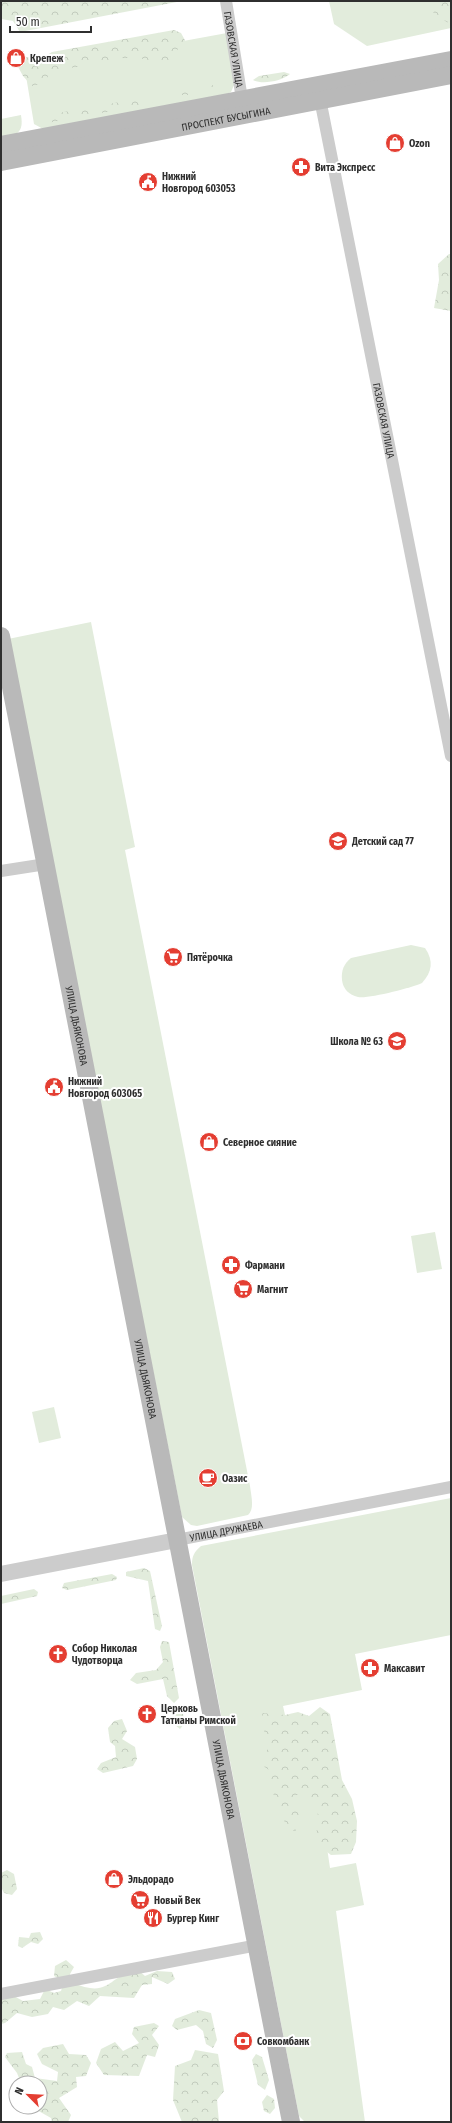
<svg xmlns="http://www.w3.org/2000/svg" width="452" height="2123" viewBox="0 0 452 2123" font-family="'Fira Sans Condensed',sans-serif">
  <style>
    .green { fill: #e2ecdc }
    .forest { fill: url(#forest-crowns) }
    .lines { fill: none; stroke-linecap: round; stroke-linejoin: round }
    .minor { stroke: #ccc; stroke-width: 12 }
    .tertiary { stroke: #ccc; stroke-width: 16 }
    .secondary { stroke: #b9b9b9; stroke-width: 18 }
    .labels { text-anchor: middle; stroke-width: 4; stroke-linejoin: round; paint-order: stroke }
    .street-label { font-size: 10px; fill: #2f2f2f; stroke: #fff }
    .poi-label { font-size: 10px; font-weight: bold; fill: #2f2f2f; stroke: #fff; text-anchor: start }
  </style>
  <defs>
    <pattern id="forest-crowns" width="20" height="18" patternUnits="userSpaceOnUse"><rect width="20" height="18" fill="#e2ecdc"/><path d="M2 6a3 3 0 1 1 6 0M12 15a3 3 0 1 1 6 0" fill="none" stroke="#c2cbbd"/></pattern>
  </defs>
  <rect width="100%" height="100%" fill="#fff"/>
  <g class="green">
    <polygon points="329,1 451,1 451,28 367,46 334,24"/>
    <polygon points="227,33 234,85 231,92 224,95 45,130 34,124 25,70"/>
    <path d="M 21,115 C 24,133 17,135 1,138 L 1,119 Z"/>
    <path d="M 91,622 L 135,847 L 125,850 L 250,1486 C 251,1495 255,1509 248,1515 L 197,1526 L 191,1525 L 182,1517 L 8,639 Z"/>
    <path d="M 411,945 L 425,948 C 434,961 432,972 422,983 C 411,988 368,999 358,997 C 349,995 343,989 342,980 C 341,970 344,964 351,958 Z"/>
    <polygon points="435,1232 442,1269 417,1273 411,1236"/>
    <polygon points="54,1407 61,1438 39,1443 32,1412"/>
    <path d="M 451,1498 L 451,1635 L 355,1654 L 362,1690 L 283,1706 L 285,1715 L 321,1807 L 330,1868 L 356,1863 L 364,1905 L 336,1911 L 365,2122 L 305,2122 L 299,2116 L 192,1565 C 192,1556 194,1552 201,1546 Z"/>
  </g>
  <g class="forest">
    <polygon points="1,1 182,1 20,32 13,21 1,19"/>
    <polygon points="440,1 450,1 451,24 433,15 435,5"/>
    <polygon points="174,30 181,33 187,44 178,49 169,61 155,64 133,55 125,59 118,56 109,62 51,71 44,83 32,86 23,76 17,65 27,57 40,59 52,52"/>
    <path d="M 284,72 L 290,74 C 282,81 262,85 253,80 L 259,76 Z"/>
    <polygon points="212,85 218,88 214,90 188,95 180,95 185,90"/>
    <polygon points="148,97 155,100 150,104 47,123 39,121 47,115"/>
    <polygon points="449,254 451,254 451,311 434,308 439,280 438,264"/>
    <polygon points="144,1568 150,1571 162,1626 160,1631 155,1629 148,1581 126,1576 126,1572"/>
    <polygon points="112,1574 117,1577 116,1580 67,1590 62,1588 64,1583"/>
    <polygon points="34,1589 38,1592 37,1596 1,1604 1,1596"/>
    <polygon points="162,1641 169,1642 179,1698 174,1703 167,1696 163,1679 137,1684 130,1680 136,1673 156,1670 163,1662 160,1647"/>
    <polygon points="320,1707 330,1714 342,1780 352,1799 357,1821 356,1842 351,1854 331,1855 318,1845 316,1823 319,1807 307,1794 296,1795 301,1821 295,1832 284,1821 278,1802 268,1785 272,1772 260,1764 269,1746 265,1738 262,1713 285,1715 298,1712 309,1716"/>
    <polygon points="177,1709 183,1712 184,1724 180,1729 175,1725 174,1715"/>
    <polygon points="122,1719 127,1731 122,1739 135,1747 137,1759 133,1766 103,1773 97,1769 101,1763 116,1757 115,1746 110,1742 108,1728 114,1721"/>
    <polygon points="7,1870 14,1874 17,1889 12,1895 4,1893 1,1887 1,1873"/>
    <polygon points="40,1932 43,1939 38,1944 31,1942 22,1948 18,1946 19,1937 29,1938 31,1933"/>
    <path d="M 66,1960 L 74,1967 L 70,1974 L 71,1982 C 111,2000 107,1975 138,1970 L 145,1976 L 157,1971 L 172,1972 L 175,1979 L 168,1984 L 152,1977 L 152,1984 L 142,1985 L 134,1998 L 100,1996 L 89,2006 L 77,2001 L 64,2010 L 53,2007 L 48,2014 L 32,2017 L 17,2013 L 5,2023 L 1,2024 L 1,1999 L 12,1995 L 23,2001 L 40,1999 L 45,1989 L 54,1993 L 61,1991 L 64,1981 L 54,1976 L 55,1966 Z"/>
    <polygon points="199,2010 211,2013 217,2040 213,2048 206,2044 203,2031 196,2025 177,2030 172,2026 175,2019"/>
    <polygon points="154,2023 159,2026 152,2035 159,2045 155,2057 147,2055 139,2076 104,2075 96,2063 101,2049 115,2042 123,2051 139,2043 132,2034 134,2027"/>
    <polygon points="63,2044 69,2054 86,2055 91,2063 86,2076 76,2077 77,2087 59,2098 71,2115 68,2122 52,2122 51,2118 35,2109 35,2107 40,2107 40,2083 21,2083 17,2073 5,2057 7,2053 22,2052 26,2064 32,2067 35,2078 57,2081 58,2072 42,2064 37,2054 43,2048"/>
    <polygon points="195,2050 218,2054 224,2091 217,2100 219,2122 182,2122 173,2100 175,2066 191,2060"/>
    <polygon points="256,2054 262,2057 269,2080 265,2090 258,2085 252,2060"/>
    <polygon points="267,2095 274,2099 275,2108 270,2114 264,2111 262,2102"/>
  </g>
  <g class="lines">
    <g class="minor">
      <path id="s1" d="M 226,1 L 242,99"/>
      <path id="s2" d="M 319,94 L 451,756"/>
      <polyline points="1,871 46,864"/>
      <path id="s3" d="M 177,1540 L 451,1487"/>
      <polyline points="1,1994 258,1945"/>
    </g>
    <polyline class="tertiary" points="1,1574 177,1540"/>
    <g class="secondary">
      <polyline points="1,145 451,60"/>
      <path id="s4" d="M 1,162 L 451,75"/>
      <path id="s5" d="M 1,636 L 291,2122"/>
    </g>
  </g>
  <defs>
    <g id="shop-disc" transform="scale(1)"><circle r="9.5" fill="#e43e32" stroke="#fff"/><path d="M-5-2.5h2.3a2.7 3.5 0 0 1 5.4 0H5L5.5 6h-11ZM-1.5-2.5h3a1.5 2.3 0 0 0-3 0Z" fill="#fff"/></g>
    <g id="pharmacy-disc" transform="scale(1)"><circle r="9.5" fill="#e43e32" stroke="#fff"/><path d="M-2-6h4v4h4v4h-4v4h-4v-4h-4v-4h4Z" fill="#fff"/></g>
    <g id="civic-disc" transform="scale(1)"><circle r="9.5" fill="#e43e32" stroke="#fff"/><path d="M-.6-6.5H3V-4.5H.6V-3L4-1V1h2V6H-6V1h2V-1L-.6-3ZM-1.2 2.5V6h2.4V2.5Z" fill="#fff"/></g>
    <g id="school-disc" transform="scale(1)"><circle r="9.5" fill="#e43e32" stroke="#fff"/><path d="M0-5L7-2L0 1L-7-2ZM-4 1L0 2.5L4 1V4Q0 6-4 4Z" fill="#fff"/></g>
    <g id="supermarket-disc" transform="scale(1)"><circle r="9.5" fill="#e43e32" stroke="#fff"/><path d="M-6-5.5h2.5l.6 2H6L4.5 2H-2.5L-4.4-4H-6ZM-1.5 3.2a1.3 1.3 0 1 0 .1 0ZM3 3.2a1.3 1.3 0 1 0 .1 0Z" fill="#fff"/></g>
    <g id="cafe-disc" transform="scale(1)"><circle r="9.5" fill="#e43e32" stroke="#fff"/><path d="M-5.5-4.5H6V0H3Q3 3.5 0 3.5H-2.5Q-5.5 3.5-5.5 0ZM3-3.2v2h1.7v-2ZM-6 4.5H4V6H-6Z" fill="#fff"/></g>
    <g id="church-disc" transform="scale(1)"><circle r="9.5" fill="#e43e32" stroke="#fff"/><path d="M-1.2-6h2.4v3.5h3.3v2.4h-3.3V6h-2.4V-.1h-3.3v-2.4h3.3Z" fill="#fff"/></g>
    <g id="restaurant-disc" transform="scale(1)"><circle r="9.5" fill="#e43e32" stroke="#fff"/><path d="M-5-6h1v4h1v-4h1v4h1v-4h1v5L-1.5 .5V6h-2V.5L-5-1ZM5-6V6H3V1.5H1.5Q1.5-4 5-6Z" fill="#fff"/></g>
    <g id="bank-disc" transform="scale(1)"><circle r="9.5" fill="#e43e32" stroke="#fff"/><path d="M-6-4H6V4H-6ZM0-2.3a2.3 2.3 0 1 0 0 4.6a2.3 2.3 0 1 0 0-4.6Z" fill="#fff"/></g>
  </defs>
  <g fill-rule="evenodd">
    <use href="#shop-disc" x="16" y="58"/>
    <use href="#shop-disc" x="395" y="143"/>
    <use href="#pharmacy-disc" x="301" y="167"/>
    <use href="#civic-disc" x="148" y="182"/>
    <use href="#school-disc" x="338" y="841"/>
    <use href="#supermarket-disc" x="173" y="957"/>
    <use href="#school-disc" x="397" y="1041"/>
    <use href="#civic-disc" x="54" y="1087"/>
    <use href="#shop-disc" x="209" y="1142"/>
    <use href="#pharmacy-disc" x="231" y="1265"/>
    <use href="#supermarket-disc" x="243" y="1289"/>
    <use href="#cafe-disc" x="208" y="1478"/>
    <use href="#church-disc" x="58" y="1654"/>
    <use href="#pharmacy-disc" x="370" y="1668"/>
    <use href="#church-disc" x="147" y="1714"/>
    <use href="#shop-disc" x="114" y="1879"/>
    <use href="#supermarket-disc" x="140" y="1900"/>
    <use href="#restaurant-disc" x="153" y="1918"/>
    <use href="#bank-disc" x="243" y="2041"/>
  </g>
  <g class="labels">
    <g class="street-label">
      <text dy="4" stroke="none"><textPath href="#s1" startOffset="49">ГАЗОВСКАЯ УЛИЦА</textPath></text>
      <text dy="4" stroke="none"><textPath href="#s4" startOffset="229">ПРОСПЕКТ БУСЫГИНА</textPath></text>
      <text dy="4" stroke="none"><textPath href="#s2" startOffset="333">ГАЗОВСКАЯ УЛИЦА</textPath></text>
      <text dy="4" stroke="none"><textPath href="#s5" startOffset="397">УЛИЦА ДЬЯКОНОВА</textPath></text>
      <text dy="4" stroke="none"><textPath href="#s5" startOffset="757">УЛИЦА ДЬЯКОНОВА</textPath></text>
      <text dy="4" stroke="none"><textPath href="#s3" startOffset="50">УЛИЦА ДРУЖАЕВА</textPath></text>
      <text dy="4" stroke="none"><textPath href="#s5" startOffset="1165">УЛИЦА ДЬЯКОНОВА</textPath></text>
    </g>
    <g class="poi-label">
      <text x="30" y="62">Крепеж</text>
      <text x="409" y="147">Ozon</text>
      <text x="315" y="171">Вита Экспресс</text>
      <text x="162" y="180">Нижний<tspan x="162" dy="12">Новгород 603053</tspan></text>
      <text x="352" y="845">Детский сад 77</text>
      <text x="187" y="961">Пятёрочка</text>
      <text x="383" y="1045" text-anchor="end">Школа № 63</text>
      <text x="68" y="1085">Нижний<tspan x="68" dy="12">Новгород 603065</tspan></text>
      <text x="223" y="1146">Северное сияние</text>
      <text x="245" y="1269">Фармани</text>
      <text x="257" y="1293">Магнит</text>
      <text x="222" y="1482">Оазис</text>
      <text x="72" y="1652">Собор Николая<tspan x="72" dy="12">Чудотворца</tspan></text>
      <text x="384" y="1672">Максавит</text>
      <text x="161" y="1712">Церковь<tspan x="161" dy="12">Татианы Римской</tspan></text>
      <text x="128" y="1883">Эльдорадо</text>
      <text x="154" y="1904">Новый Век</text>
      <text x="167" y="1922">Бургер Кинг</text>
      <text x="257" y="2045">Совкомбанк</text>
    </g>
  </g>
  <rect width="452" height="2123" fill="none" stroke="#2f2f2f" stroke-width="4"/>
  <g transform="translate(28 2095) rotate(294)"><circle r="19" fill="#ffffff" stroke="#acacac"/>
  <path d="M0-3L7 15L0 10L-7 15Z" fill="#e43e32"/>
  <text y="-6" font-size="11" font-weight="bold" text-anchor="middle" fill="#2f2f2f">N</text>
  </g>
  <path d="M10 26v6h81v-6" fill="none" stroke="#2f2f2f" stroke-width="2"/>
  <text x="16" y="26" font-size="12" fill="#2f2f2f" stroke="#ffffff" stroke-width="3" paint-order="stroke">50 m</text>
</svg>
